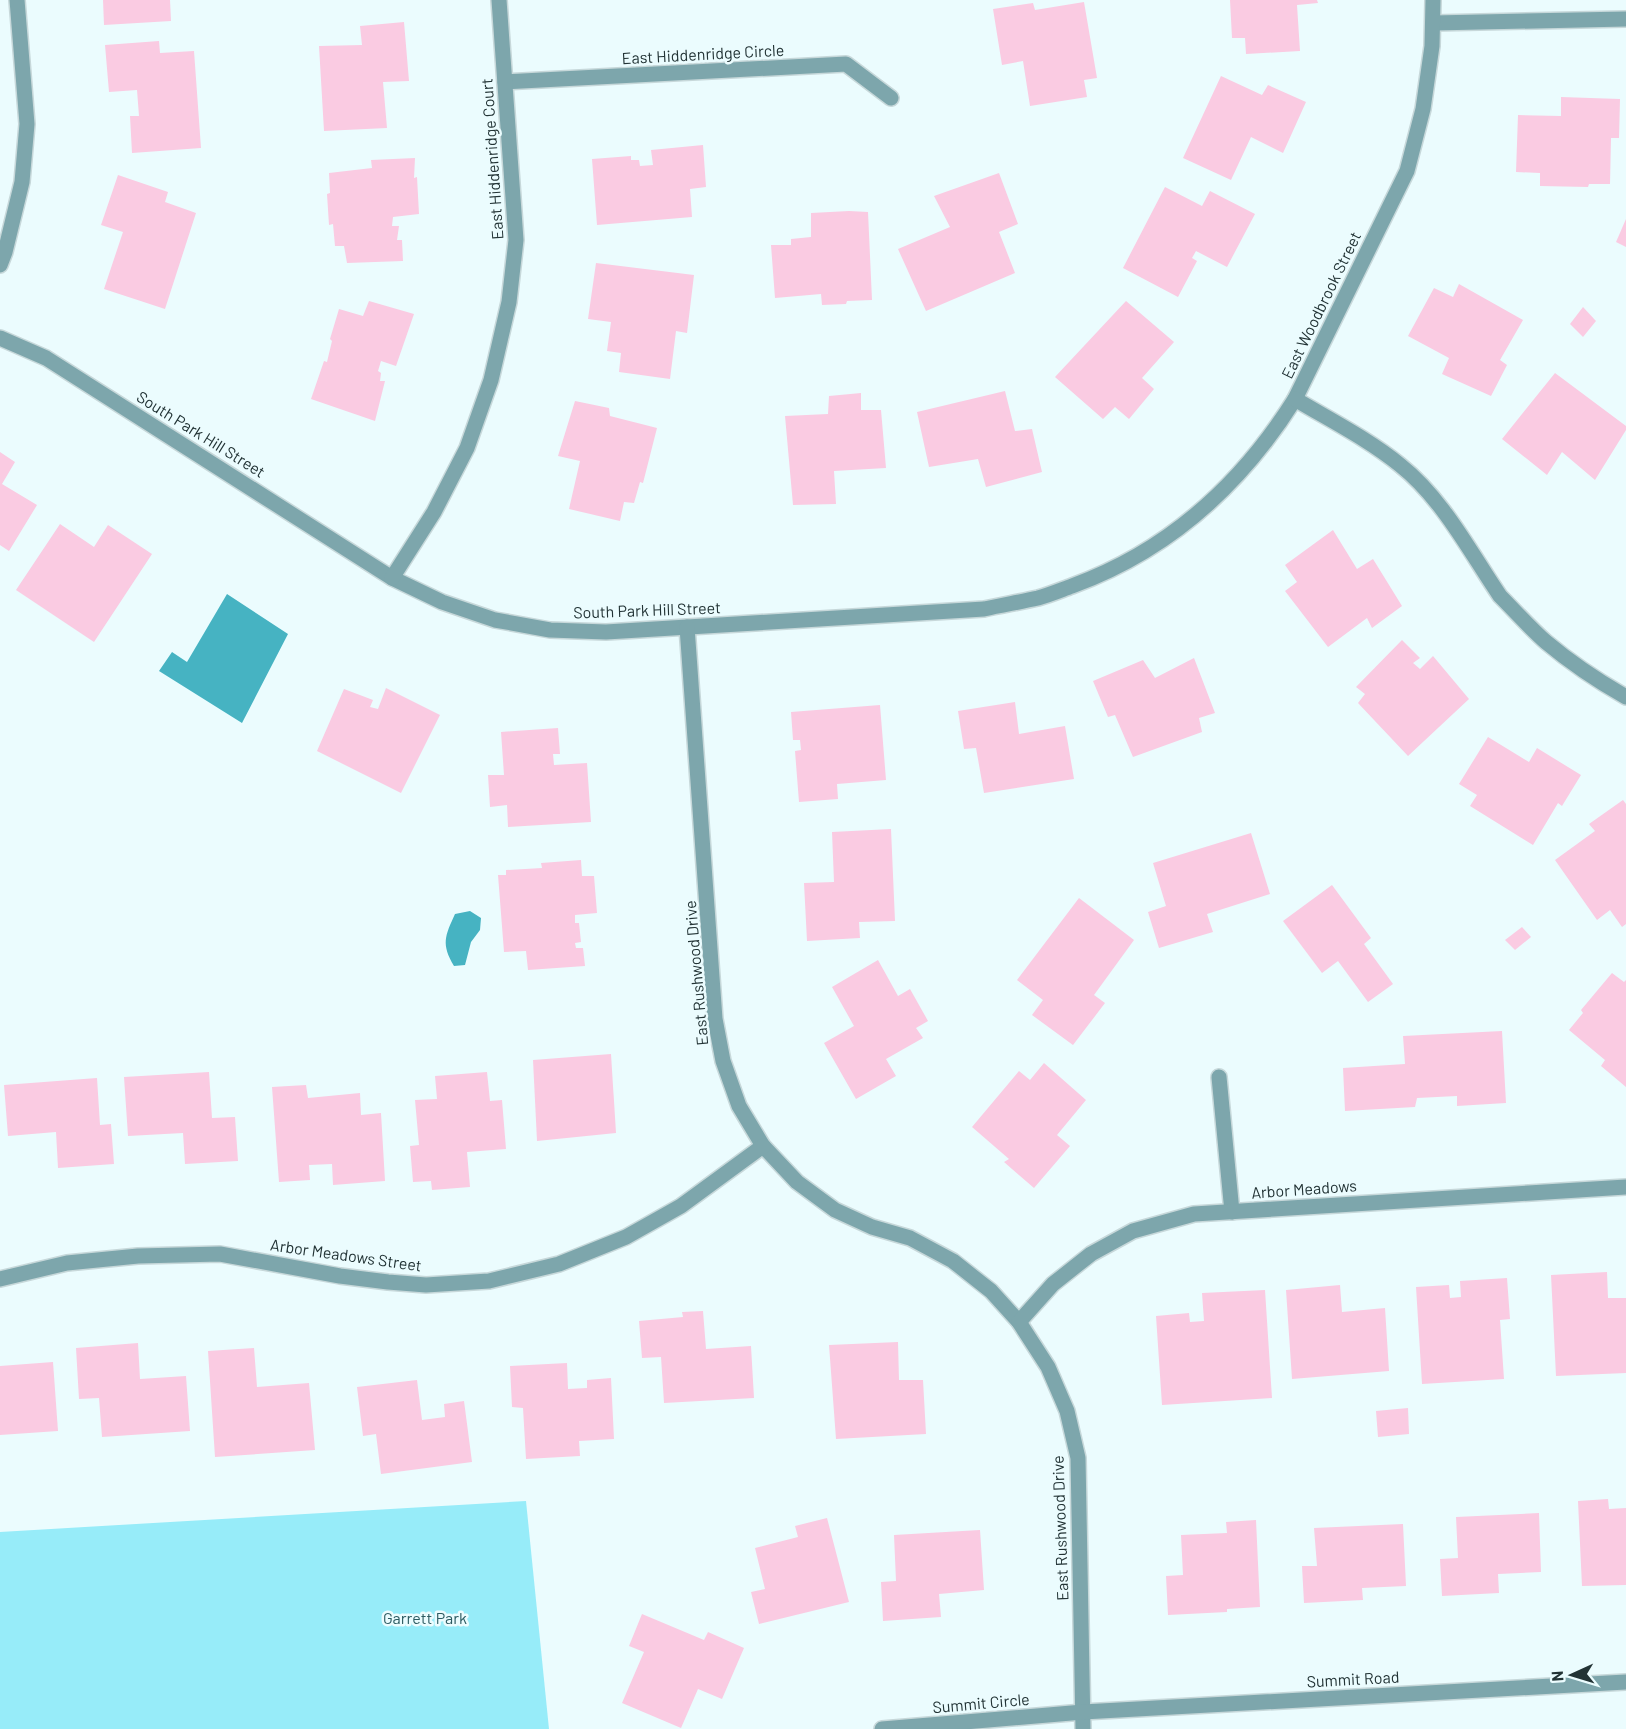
<svg xmlns="http://www.w3.org/2000/svg" width="1626" height="1729" viewBox="0 0 1626 1729" font-family="Barlow,sans-serif">
  <style>
    .green { fill: #97ecf9 }
    .water { fill: #46b3c2 }
    .building { fill: #facbe2 }
    .lines { fill: none; stroke-linecap: round; stroke-linejoin: round }
    .minor-casing { stroke: #c7d8da; stroke-width: 18 }
    .minor { stroke: #7da6ac; stroke-width: 15 }
    .labels { text-anchor: middle; stroke-width: 5; stroke-linejoin: round; paint-order: stroke }
    .street-label { font-size: 16px; fill: #223335; stroke: #ebfcfe }
    .park-label { font-size: 16px; fill: #2c5b62; stroke: #ebfcfe }
  </style>
  <rect width="100%" height="100%" fill="#ebfcfe"/>
  <polygon class="green" points="526,1501 549,1729 0,1729 0,1532"/>
  <g class="water">
    <polygon points="227,594 288,634 242,723 159,671 172,652 187,662"/>
    <path d="M 470,911 L 481,918 L 480,930 L 471,942 L 465,965 L 454,966 C 441,944 445,936 455,914 Z"/>
  </g>
  <g class="building">
    <polygon points="103,0 170,0 171,21 104,25"/>
    <polygon points="1230,0 1317,0 1318,3 1297,5 1300,51 1246,54 1245,38 1232,38"/>
    <polygon points="1084,2 1097,78 1084,80 1087,97 1030,106 1023,61 1002,65 993,9 1033,3 1035,10"/>
    <polygon points="404,22 409,81 383,82 387,128 324,131 319,46 362,45 360,26"/>
    <polygon points="159,41 160,53 194,51 201,148 132,153 130,116 139,116 137,90 109,92 105,45"/>
    <polygon points="1221,76 1262,95 1268,85 1306,102 1283,153 1251,137 1231,180 1183,158"/>
    <polygon points="1561,97 1620,99 1619,138 1611,138 1610,184 1589,184 1588,187 1540,186 1540,173 1516,172 1518,115 1561,116"/>
    <polygon points="703,145 706,187 690,189 692,217 597,225 592,159 631,156 631,160 639,160 640,166 653,165 651,150"/>
    <polygon points="415,158 414,178 417,177 419,214 393,217 392,226 399,226 397,240 402,240 403,261 347,263 344,246 335,246 333,224 329,225 327,194 330,193 329,173 372,168 371,160"/>
    <polygon points="999,173 1018,224 999,232 1015,273 926,311 898,249 950,227 934,196"/>
    <polygon points="118,175 168,192 165,202 196,213 165,309 104,289 123,232 101,225"/>
    <polygon points="1165,187 1202,206 1210,191 1255,214 1227,267 1196,251 1192,258 1197,261 1178,297 1123,268"/>
    <polygon points="849,211 868,212 872,300 847,301 846,304 822,305 821,294 775,298 771,245 791,245 791,239 811,237 811,213"/>
    <polygon points="1626,219 1626,247 1616,242"/>
    <polygon points="596,263 694,275 687,333 676,331 670,379 619,372 621,353 607,351 611,322 588,319"/>
    <polygon points="1459,284 1523,320 1500,360 1507,365 1491,396 1442,374 1449,358 1408,336 1434,288 1453,297"/>
    <polygon points="369,301 414,314 396,366 381,361 378,371 381,373 380,381 385,381 375,421 311,399 324,361 327,362 332,341 330,339 339,309 363,316"/>
    <polygon points="1126,301 1174,342 1142,378 1154,389 1129,419 1115,407 1103,419 1055,377"/>
    <polygon points="1583,307 1596,321 1583,337 1570,324"/>
    <polygon points="1555,373 1626,426 1626,430 1595,480 1562,452 1547,475 1502,439"/>
    <polygon points="1005,391 1015,431 1032,429 1042,472 986,487 978,459 929,467 917,412"/>
    <polygon points="861,393 861,410 881,410 886,468 834,471 836,504 793,505 785,416 828,414 829,396"/>
    <polygon points="575,401 609,408 610,416 657,428 643,483 640,482 634,503 624,502 620,521 569,509 580,461 558,456"/>
    <polygon points="0,452 15,462 2,484 37,505 9,551 0,545"/>
    <polygon points="60,524 94,547 108,525 152,554 94,642 16,590"/>
    <polygon points="1333,530 1357,569 1373,559 1402,606 1372,628 1367,618 1328,647 1285,591 1297,582 1285,565"/>
    <polygon points="1402,640 1420,658 1413,663 1420,669 1433,656 1469,699 1408,756 1358,703 1365,694 1356,687"/>
    <polygon points="1194,658 1215,713 1199,718 1202,732 1133,757 1115,715 1108,717 1093,681 1143,660 1155,678"/>
    <polygon points="386,688 440,715 401,793 317,751 344,689 373,700 370,707 378,709"/>
    <polygon points="1015,702 1019,734 1065,726 1074,779 984,793 976,748 964,749 958,711"/>
    <polygon points="880,705 886,780 837,784 838,799 799,802 795,751 801,750 800,740 793,740 791,712"/>
    <polygon points="558,728 560,754 553,754 554,765 587,763 591,822 508,827 507,805 490,807 488,775 504,775 501,732"/>
    <polygon points="1488,737 1529,762 1537,748 1581,775 1562,806 1558,803 1533,845 1470,806 1477,795 1459,784"/>
    <polygon points="1623,800 1626,804 1626,924 1622,927 1610,910 1597,920 1555,860 1595,831 1589,824"/>
    <polygon points="891,829 895,921 859,922 860,938 807,941 804,883 834,882 832,832"/>
    <polygon points="1251,833 1270,894 1207,914 1213,932 1159,948 1148,912 1166,906 1153,863"/>
    <polygon points="581,860 582,876 594,876 597,913 575,915 575,923 579,923 581,942 575,943 576,948 583,948 585,966 528,970 526,951 504,952 498,875 506,875 506,870 542,868 541,863"/>
    <polygon points="1332,885 1371,938 1364,944 1393,984 1368,1002 1338,961 1322,973 1283,921"/>
    <polygon points="1079,898 1134,940 1094,995 1105,1003 1073,1045 1032,1015 1043,1000 1017,980"/>
    <polygon points="1522,927 1531,937 1515,950 1505,940"/>
    <polygon points="878,960 898,996 910,989 928,1021 916,1028 923,1038 886,1059 896,1076 856,1099 824,1043 854,1026 832,987"/>
    <polygon points="1612,973 1624,982 1626,980 1626,1087 1601,1066 1605,1060 1569,1030 1583,1013 1581,1010"/>
    <polygon points="1502,1031 1506,1103 1457,1106 1457,1096 1417,1098 1415,1107 1345,1111 1343,1068 1405,1064 1403,1036"/>
    <polygon points="611,1054 616,1133 537,1141 533,1060"/>
    <polygon points="1044,1063 1086,1100 1057,1135 1070,1146 1034,1188 1004,1162 1009,1159 972,1127 1019,1071 1030,1080"/>
    <polygon points="209,1072 212,1118 235,1117 238,1161 185,1164 183,1133 128,1136 124,1077"/>
    <polygon points="487,1072 490,1101 502,1100 506,1149 467,1152 470,1187 432,1190 431,1181 413,1182 410,1146 419,1145 415,1100 437,1099 435,1076"/>
    <polygon points="97,1078 100,1125 111,1124 114,1164 58,1168 56,1132 8,1136 4,1085"/>
    <polygon points="306,1085 308,1098 360,1093 361,1115 381,1113 385,1181 333,1185 332,1164 309,1165 310,1180 279,1182 272,1087"/>
    <polygon points="1607,1272 1608,1298 1626,1298 1626,1373 1556,1376 1551,1275"/>
    <polygon points="1507,1278 1510,1319 1500,1320 1504,1379 1422,1384 1416,1287 1449,1285 1450,1298 1461,1297 1460,1281"/>
    <polygon points="1340,1285 1342,1312 1385,1308 1389,1371 1292,1379 1286,1290"/>
    <polygon points="1265,1290 1272,1398 1162,1405 1156,1316 1189,1313 1190,1322 1204,1321 1202,1293"/>
    <polygon points="703,1311 706,1349 751,1346 754,1398 664,1403 661,1357 642,1358 639,1321 683,1317 682,1312"/>
    <polygon points="898,1342 899,1380 923,1380 926,1434 836,1439 829,1345"/>
    <polygon points="138,1343 140,1379 186,1376 190,1431 102,1437 99,1398 79,1399 76,1348"/>
    <polygon points="254,1348 257,1387 309,1383 315,1450 215,1457 208,1351"/>
    <polygon points="53,1362 58,1431 0,1435 0,1366"/>
    <polygon points="567,1363 568,1389 587,1388 587,1380 611,1378 614,1439 579,1441 580,1456 526,1459 523,1408 512,1407 510,1366"/>
    <polygon points="417,1380 422,1420 445,1417 444,1404 464,1401 472,1462 381,1474 376,1434 363,1436 357,1387"/>
    <polygon points="1408,1408 1409,1434 1378,1437 1376,1411"/>
    <polygon points="1608,1499 1609,1509 1626,1508 1626,1585 1582,1586 1578,1501"/>
    <polygon points="1539,1513 1541,1572 1498,1574 1499,1593 1442,1596 1440,1559 1458,1558 1456,1517"/>
    <polygon points="827,1518 849,1602 759,1624 751,1592 765,1589 755,1548 798,1537 795,1526"/>
    <polygon points="1256,1520 1260,1607 1227,1609 1227,1612 1168,1615 1166,1576 1183,1575 1181,1535 1227,1533 1226,1522"/>
    <polygon points="1403,1524 1406,1586 1362,1588 1363,1600 1304,1603 1302,1566 1317,1566 1314,1528"/>
    <polygon points="980,1530 984,1590 939,1594 941,1617 883,1621 881,1582 896,1581 894,1535"/>
    <polygon points="642,1614 704,1640 708,1632 744,1648 722,1699 698,1689 681,1728 622,1703 644,1652 629,1646"/>
  </g>
  <g class="lines">
    <g class="minor-casing">
      <g id="minor">
        <polyline points="1434,23 1626,19"/>
        <polyline points="505,82 846,64 891,98"/>
        <polyline points="0,265 5,252 22,182 27,124 17,0"/>
        <path d="M 0,338 L 46,358 L 392,578 L 442,602 L 495,620 L 550,630 L 606,632 L 984,609 C 1002,605 1020,602 1038,598 C 1049,595 1061,590 1072,586 C 1168,551 1241,485 1295,399 L 1407,171 L 1423,109 L 1432,46 L 1433,0"/>
        <path d="M 1295,399 C 1330,420 1368,439 1400,465 C 1443,499 1470,552 1500,596 C 1515,611 1530,628 1546,642 C 1571,663 1598,681 1626,697"/>
        <polyline points="392,578 434,512 467,448 491,380 509,302 516,240 499,0"/>
        <polyline points="687,627 715,1019 723,1061 739,1106 763,1146 797,1182 835,1210 872,1227 910,1238 953,1261 991,1291 1019,1322 1048,1367 1067,1411 1078,1458 1083,1729"/>
        <polyline points="1219,1077 1232,1212"/>
        <polyline points="0,1279 67,1263 138,1256 220,1254 340,1276 388,1282 426,1285 489,1281 559,1264 626,1237 681,1206 763,1146"/>
        <polyline points="1019,1322 1053,1284 1091,1254 1133,1231 1194,1214 1626,1187"/>
        <polyline points="882,1729 1083,1712 1626,1682"/>
      </g>
    </g>
    <use href="#minor" class="minor"/>
  </g>
  <g class="labels">
    <g class="street-label">
      <text transform="translate(703 54) rotate(-3)" y="6">East Hiddenridge Circle</text>
      <text transform="translate(492 159) rotate(-94)" y="6">East Hiddenridge Court</text>
      <text transform="translate(1321 305) rotate(-64)" y="6">East Woodbrook Street</text>
      <text transform="translate(201 434) rotate(32)" y="6">South Park Hill Street</text>
      <text transform="translate(647 610) rotate(-2)" y="6">South Park Hill Street</text>
      <text transform="translate(696 973) rotate(-95)" y="6">East Rushwood Drive</text>
      <text transform="translate(1304 1189) rotate(-4)" y="6">Arbor Meadows</text>
      <text transform="translate(346 1255) rotate(8)" y="6">Arbor Meadows Street</text>
      <text transform="translate(1060 1528) rotate(-92)" y="6">East Rushwood Drive</text>
      <text transform="translate(1353 1679) rotate(-3)" y="6">Summit Road</text>
      <text transform="translate(981 1703) rotate(-5)" y="6">Summit Circle</text>
    </g>
    <g class="park-label">
      <text x="425" y="1624">Garrett Park</text>
    </g>
  </g>
  <g transform="translate(1572 1675) rotate(266)" stroke="#ebfcfe" stroke-width="4.5" paint-order="stroke">
  <path d="M0-4.5L10 22L0 15L-10 22Z" fill="#223335"/>
  <text y="-9" font-size="16" font-weight="bold" text-anchor="middle" fill="#223335">N</text>
  </g>
</svg>
